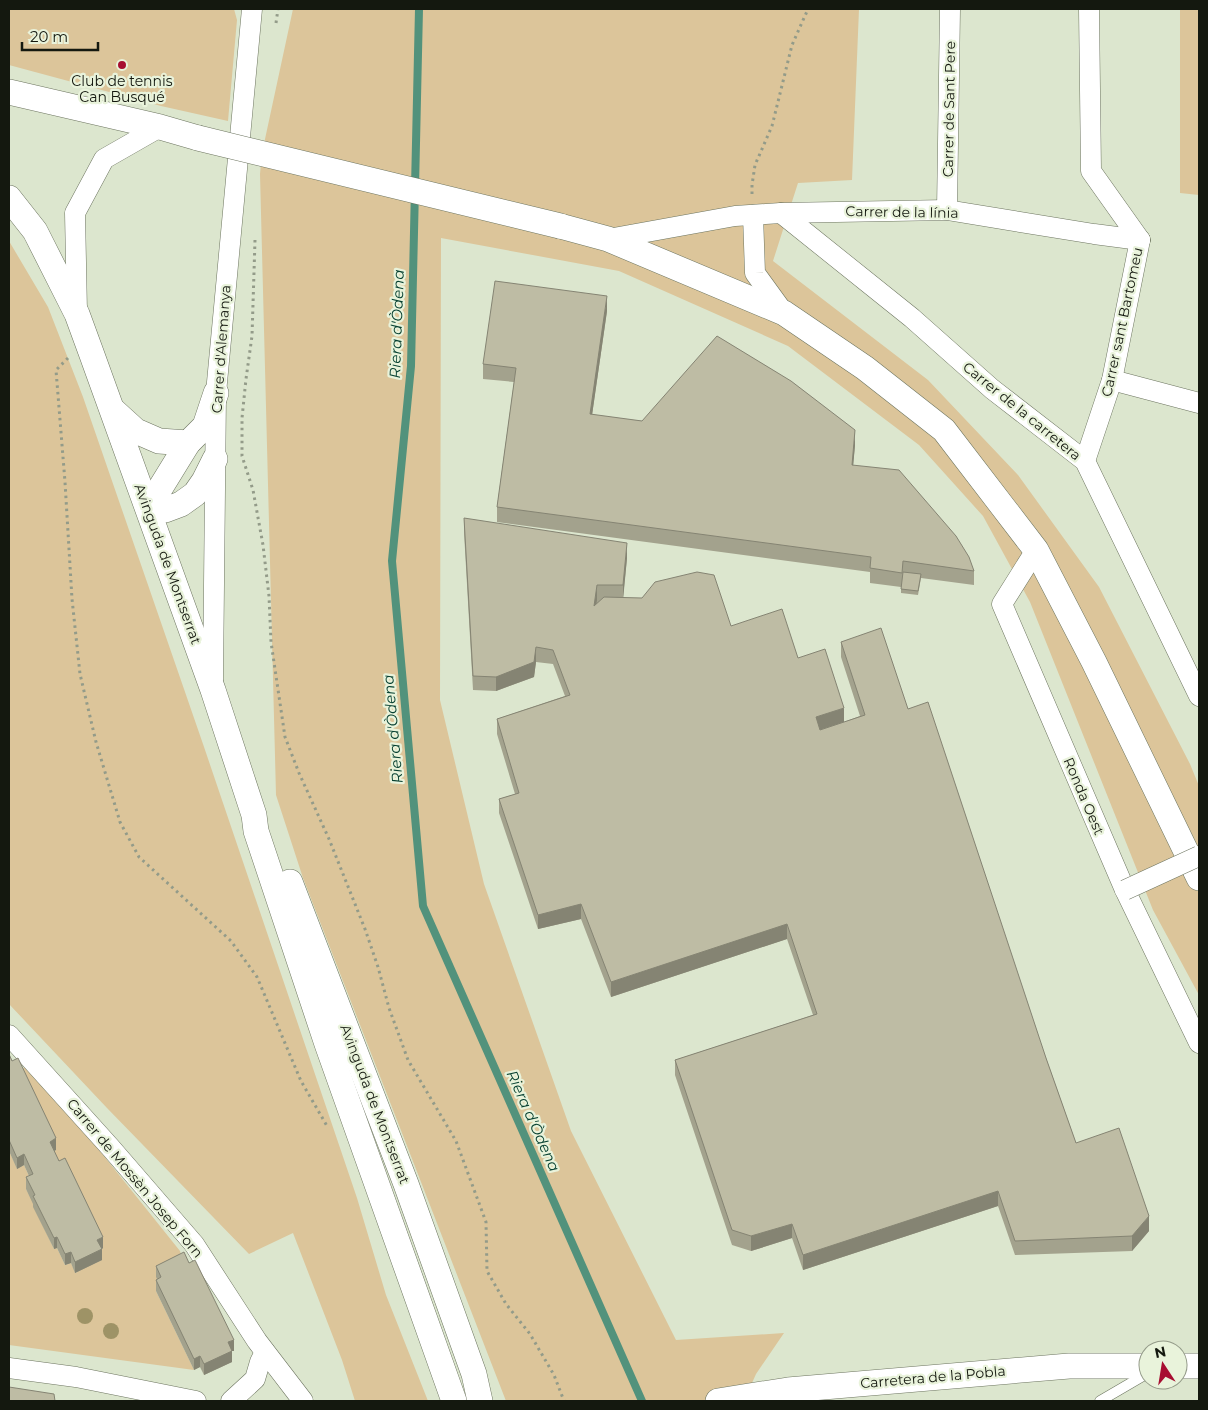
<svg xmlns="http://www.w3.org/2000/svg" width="1208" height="1410" viewBox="0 0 1208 1410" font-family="Montserrat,sans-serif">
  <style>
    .green { fill: #dcc59a }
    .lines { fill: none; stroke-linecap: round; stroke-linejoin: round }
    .stream { stroke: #52927c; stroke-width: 8 }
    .service-casing { stroke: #6d7560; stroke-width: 11 }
    .minor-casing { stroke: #6d7560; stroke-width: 21 }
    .tertiary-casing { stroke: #6d7560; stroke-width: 26 }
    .path { stroke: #939b89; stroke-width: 3; stroke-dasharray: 2.5 4; stroke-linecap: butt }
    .service { stroke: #fff; stroke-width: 10 }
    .minor { stroke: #fff; stroke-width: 20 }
    .tertiary { stroke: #fff; stroke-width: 25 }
    .minor-bridge-casing { stroke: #6d7560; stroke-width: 21; stroke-linecap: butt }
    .tertiary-bridge-casing { stroke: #6d7560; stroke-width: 26; stroke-linecap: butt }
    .minor-bridge { stroke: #fff; stroke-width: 20 }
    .tertiary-bridge { stroke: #fff; stroke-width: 25 }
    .tree { fill: #9e9366 }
    .wall { fill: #a3a28d }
    .shaded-wall { fill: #858473 }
    .building { fill: #bebca4; stroke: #858473 }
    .poi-dot { fill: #a70e31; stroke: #e9f3db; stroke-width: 2 }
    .labels { text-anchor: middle; stroke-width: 4.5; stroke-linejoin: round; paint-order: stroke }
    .poi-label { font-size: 14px; fill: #14180f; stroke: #e9f3db }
    .street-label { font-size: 14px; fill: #14180f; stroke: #e9f3db }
    .water-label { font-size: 15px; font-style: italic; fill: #074131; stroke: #e9f3db }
  </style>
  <rect width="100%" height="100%" fill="#dce6ce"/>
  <g class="green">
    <polygon points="9,9 234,9 237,20 228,121 161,106 9,65"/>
    <polygon points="293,9 859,9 852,180 798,183 773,261 928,380 1018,475 1099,587 1190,764 1199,786 1199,995 1153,910 1030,602 983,516 919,445 788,346 619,271 441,238 440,700 484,884 571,1131 676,1340 784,1333 756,1374 744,1401 506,1401 303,878 276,795 260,174 262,153"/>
    <polygon points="1180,9 1199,9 1199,195 1180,193"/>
    <polygon points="9,241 48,307 83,397 203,744 357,1198 386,1295 428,1401 355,1401 342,1360 293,1233 249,1254 107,1108 9,1004"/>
    <polygon points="31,1065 180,1251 184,1264 161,1288 156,1291 194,1370 9,1345 9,1151 17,1168 24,1165 33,1185 26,1189 35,1206 34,1207 54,1249 57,1248 65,1265 71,1263 76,1273 97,1251 103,1248 50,1153 56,1150 18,1070"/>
  </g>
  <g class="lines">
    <polyline class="stream" points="419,9 411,366 392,561 423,906 642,1401"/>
    <g class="service-casing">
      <polyline id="service" points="1100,1401 1148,1373"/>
    </g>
    <g class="minor-casing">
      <g id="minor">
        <polyline points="1089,9 1091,171 1140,240"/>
        <polyline points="947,210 950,9"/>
        <polyline points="781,213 912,318 992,389 1085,461 1199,696"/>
        <polyline points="753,215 755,273 784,313"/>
        <polyline points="608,239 735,216 781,213 947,210 1094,234 1140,240"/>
        <polyline points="77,312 75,213 104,159 160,127"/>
        <polyline points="1112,380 1199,403"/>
        <polyline points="1085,461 1112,380 1140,240"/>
        <polyline points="1036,550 1002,604 1125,890 1199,1043"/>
        <polyline points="213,680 216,393 252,9"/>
        <polyline points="9,1035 110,1147 194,1244 257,1341 303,1401"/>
        <polyline points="9,1368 76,1377 196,1401"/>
        <polyline points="231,1401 255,1379 260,1362 265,1352"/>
      </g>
    </g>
    <g class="tertiary-casing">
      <g id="tertiary">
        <polyline points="9,92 160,127 198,138"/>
        <polyline points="9,198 35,231 77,314 92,355 213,690 254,815 256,831 327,1044 454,1401"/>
        <polyline points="560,226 608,239 784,313 865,368 944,430 1036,550 1094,662 1199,878"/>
        <polyline points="114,411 136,431 159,441 188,443 205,426 216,393"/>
        <polyline points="188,443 148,508 165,510 181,504 195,494 204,481 215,459"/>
        <polyline points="290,882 406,1184 474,1374 480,1401"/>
        <polyline points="1178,1366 1199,1366"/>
        <polyline points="718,1401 788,1390 1069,1366 1148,1366"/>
      </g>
    </g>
    <g class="path">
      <polyline points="276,23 278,9"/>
      <polyline points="752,194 752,185 755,165 772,126 792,45 808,9"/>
      <polyline points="255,240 252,336 246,379 242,418 242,456 253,490 263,545 269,596 271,642 285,737 299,773 329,839 365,929 378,967 389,1008 408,1060 456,1141 486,1222 487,1271 506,1304 530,1334 554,1375 564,1401"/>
      <polyline points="68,358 56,370 65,482 72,599 80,674 96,742 120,822 139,857 231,941 257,977 301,1081 327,1126"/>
    </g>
    <use href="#service" class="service"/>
    <use href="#minor" class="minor"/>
    <use href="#tertiary" class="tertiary"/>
    <g class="minor-bridge-casing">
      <polyline id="minor-bridge" points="1125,890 1199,856"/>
    </g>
    <g class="tertiary-bridge-casing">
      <polyline id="tertiary-bridge" points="198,138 560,226"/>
    </g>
    <use href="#minor-bridge" class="minor-bridge"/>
    <use href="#tertiary-bridge" class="tertiary-bridge"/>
  </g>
  <g class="tree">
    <circle cx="85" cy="1316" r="8"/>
    <circle cx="111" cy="1331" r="8"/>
  </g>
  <g class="wall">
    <polygon points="607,311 592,415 642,421 855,445 853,465 974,571 974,585 921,578 918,595 901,593 901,587 870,583 870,572 497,522 497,507 514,382 483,379 483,364"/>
    <polygon points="464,518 627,558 623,597 731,626 798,658 844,722 860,716 841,657 841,642 908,709 1046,1058 1076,1143 1149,1231 1132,1251 1015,1255 998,1206 803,1270 792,1238 751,1251 732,1245 675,1075 675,1060 813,1015 787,939 611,997 581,919 538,929 499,813 499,799 515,794 497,734 497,719 565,696 553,664 536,662 534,677 496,691 473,690 464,532"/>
    <polygon points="9,1054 56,1150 54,1151 103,1248 102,1249 102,1260 75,1273 71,1263 65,1265 57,1248 54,1249 33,1207 33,1204 26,1189 26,1177 29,1176 24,1165 17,1169 9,1151"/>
    <polygon points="156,1266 234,1351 232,1351 232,1362 204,1375 200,1367 194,1370 156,1291 156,1280 157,1279 156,1277"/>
  </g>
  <g class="shaded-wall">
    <polygon points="607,296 607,311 590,429 590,414"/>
    <polygon points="855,430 855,445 852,479 852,465"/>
    <polygon points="627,543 627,558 623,600 623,585"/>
    <polygon points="597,585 597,600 594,621 594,606"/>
    <polygon points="536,647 536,662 534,677 496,691 496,677"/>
    <polygon points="844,708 844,722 816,731 816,717"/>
    <polygon points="581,904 581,919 538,929 538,915"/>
    <polygon points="787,924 787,939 611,997 611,982"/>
    <polygon points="56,1138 56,1150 50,1153 50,1142"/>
    <polygon points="24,1154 24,1165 17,1169 17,1158"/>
    <polygon points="998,1191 998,1206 803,1270 803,1255"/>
    <polygon points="1149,1216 1149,1231 1132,1251 1132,1236"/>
    <polygon points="792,1224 792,1238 751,1251 751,1236"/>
    <polygon points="57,1237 57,1248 54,1249 54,1238"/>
    <polygon points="103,1237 103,1248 97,1251 97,1240"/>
    <polygon points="102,1249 102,1260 75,1273 75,1262"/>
    <polygon points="71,1252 71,1263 65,1265 65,1254"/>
    <polygon points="234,1340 234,1351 232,1351 232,1362 204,1375 204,1364 228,1342"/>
    <polygon points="200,1356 200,1367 194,1370 194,1359"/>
  </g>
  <g class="building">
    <polygon points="495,281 607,296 590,414 642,421 717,336 791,381 855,430 852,465 899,470 956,536 969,557 974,571 903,561 902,573 870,568 871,557 497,507 516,368 483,364"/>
    <polygon points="464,518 627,543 623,585 597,585 594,606 604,597 642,598 655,582 697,572 714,575 731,626 782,609 798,658 825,649 844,708 816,717 820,730 865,715 841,642 881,628 908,709 928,702 1046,1058 1076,1143 1119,1128 1149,1216 1132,1236 1015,1241 998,1191 803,1255 792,1224 751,1236 732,1230 675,1060 817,1014 787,924 611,982 581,904 538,915 499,799 519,793 497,719 570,695 553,650 536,647 534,662 496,677 473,676"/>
    <polygon points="903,572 921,574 918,591 901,589"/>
    <polygon points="9,1054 12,1061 18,1058 56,1138 50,1142 59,1161 65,1158 103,1237 97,1240 102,1249 75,1262 71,1252 65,1254 57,1237 54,1238 33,1196 35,1195 26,1177 33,1174 24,1154 17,1158 9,1140"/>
    <polygon points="184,1252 189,1263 195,1260 234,1340 228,1342 232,1351 204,1364 200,1356 194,1359 156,1280 161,1277 156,1266"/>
    <polygon points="9,1387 54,1394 55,1401 9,1401"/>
  </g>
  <circle class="poi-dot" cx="122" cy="65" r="5"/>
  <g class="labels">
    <g class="poi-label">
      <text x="122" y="86">Club de tennis<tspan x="122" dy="16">Can Busqué</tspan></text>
    </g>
    <g class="street-label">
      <text transform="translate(949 109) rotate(-89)" y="5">Carrer de Sant Pere</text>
      <text transform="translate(902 212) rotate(1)" y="5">Carrer de la línia</text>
      <text transform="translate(1122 322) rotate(-78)" y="5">Carrer sant Bartomeu</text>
      <text transform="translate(221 349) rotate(-86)" y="5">Carrer d'Alemanya</text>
      <text transform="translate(1022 411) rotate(39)" y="5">Carrer de la carretera</text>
      <text transform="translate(168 564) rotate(70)" y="5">Avinguda de Montserrat</text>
      <text transform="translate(1084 796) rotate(67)" y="5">Ronda Oest</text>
      <text transform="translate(375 1104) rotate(69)" y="5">Avinguda de Montserrat</text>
      <text transform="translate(135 1178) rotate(50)" y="5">Carrer de Mossèn Josep Forn</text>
      <text transform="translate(933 1377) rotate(-5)" y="5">Carretera de la Pobla</text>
    </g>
    <g class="water-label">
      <text transform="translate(397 324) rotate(-88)" y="5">Riera d'Òdena</text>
      <text transform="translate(393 729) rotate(-95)" y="5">Riera d'Òdena</text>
      <text transform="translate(533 1121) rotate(66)" y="5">Riera d'Òdena</text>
    </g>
  </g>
  <rect width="1208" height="1410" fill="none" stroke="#14180f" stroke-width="20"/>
  <g transform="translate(1163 1365) rotate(348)"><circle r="24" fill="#e9f3db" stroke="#949b89"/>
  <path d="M0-4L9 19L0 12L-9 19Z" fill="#a70e31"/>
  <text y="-8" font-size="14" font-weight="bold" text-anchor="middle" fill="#14180f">N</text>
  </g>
  <path d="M22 42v8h76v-8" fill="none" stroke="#14180f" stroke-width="2.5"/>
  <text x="30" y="42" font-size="15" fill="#14180f" stroke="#e9f3db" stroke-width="4" paint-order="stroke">20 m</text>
</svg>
